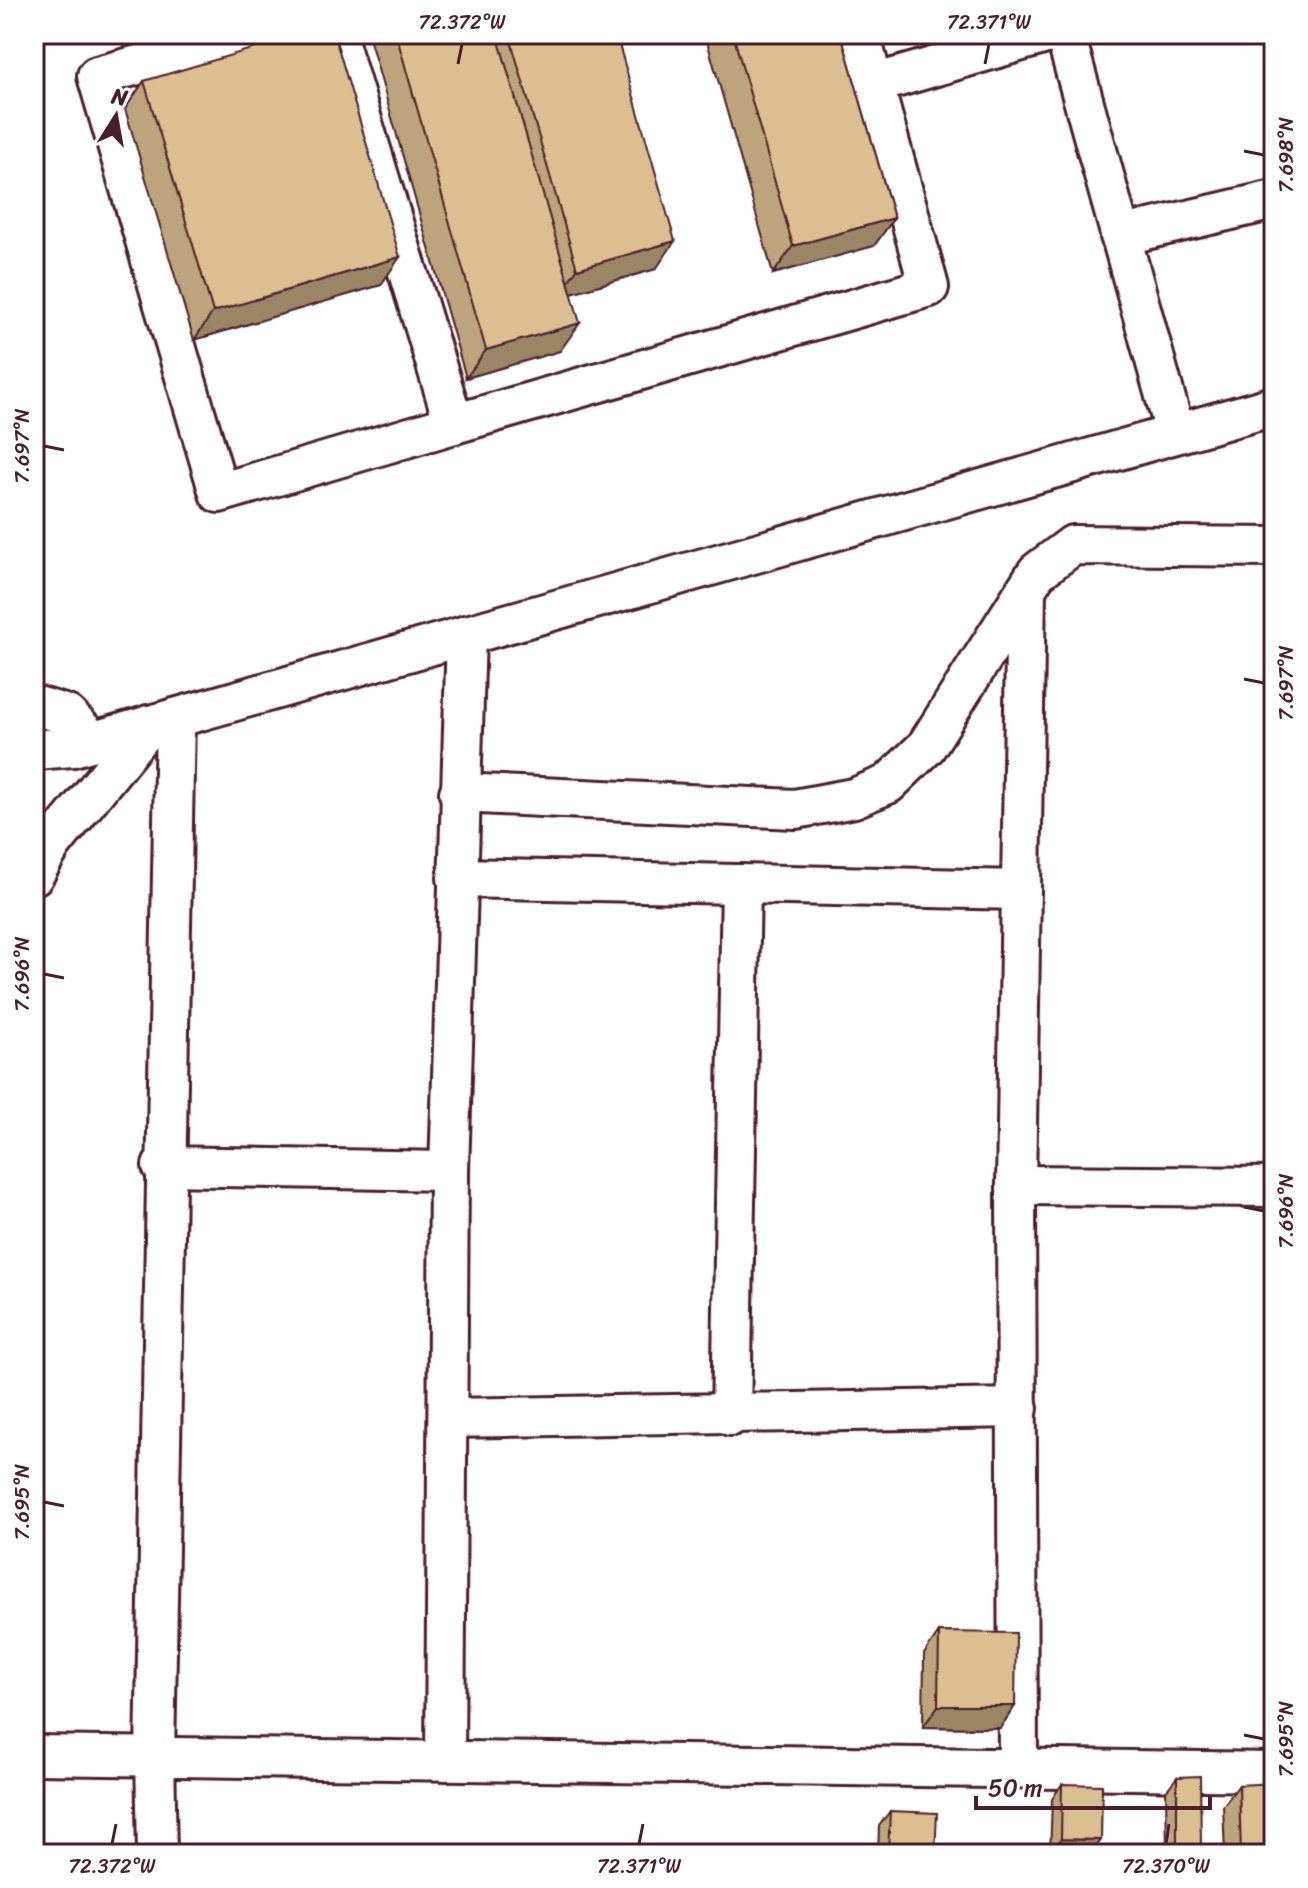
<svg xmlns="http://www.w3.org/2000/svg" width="1308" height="1888" viewBox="0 0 1308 1888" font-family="Sriracha,sans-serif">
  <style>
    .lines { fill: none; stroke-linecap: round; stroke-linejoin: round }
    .minor-casing { stroke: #4a1f2b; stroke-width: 44 }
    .minor { stroke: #fff; stroke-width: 38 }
    .wall { fill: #bda47c; stroke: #4a1f2b; stroke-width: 2 }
    .shaded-wall { fill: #9a8665; stroke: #4a1f2b; stroke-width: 2 }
    .building { fill: #dcbf90; stroke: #4a1f2b; stroke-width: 2 }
    .ticks { fill: none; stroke: #4a1f2b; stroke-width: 3 }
    .neatline { fill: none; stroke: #4a1f2b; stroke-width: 3 }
    .ticks-label { font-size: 20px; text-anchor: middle; fill: #4a1f2b }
  </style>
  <rect width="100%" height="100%" fill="#fff"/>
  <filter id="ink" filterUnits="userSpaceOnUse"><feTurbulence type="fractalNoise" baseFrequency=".0125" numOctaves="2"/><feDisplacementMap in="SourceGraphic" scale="16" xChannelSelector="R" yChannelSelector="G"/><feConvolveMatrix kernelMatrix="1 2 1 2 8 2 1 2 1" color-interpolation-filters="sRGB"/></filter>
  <g filter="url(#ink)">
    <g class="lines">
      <g class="minor-casing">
        <g id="minor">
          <polyline points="253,34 97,76 219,493 454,424"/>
          <polyline points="336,34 454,424 929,287 860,34"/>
          <polyline points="1065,34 1175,432"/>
          <polyline points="874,84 1046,34"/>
          <polyline points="1120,236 1274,200"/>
          <polyline points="34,705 67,715 93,741"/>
          <polyline points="34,750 73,747 1274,406"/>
          <polyline points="459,793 795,809 854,798 888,784 926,747 1037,572 1073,545 1274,547"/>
          <polyline points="34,875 52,844 149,725"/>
          <polyline points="457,878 1021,890"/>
          <polyline points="162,1166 449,1171"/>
          <polyline points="1016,1185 1274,1187"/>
          <polyline points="731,1416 741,884"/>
          <polyline points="448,1418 1018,1408"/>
          <polyline points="34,1755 1274,1772"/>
          <polyline points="445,1761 449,1171 466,635"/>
          <polyline points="1018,1768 1016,1185 1026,590"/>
          <polyline points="157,1854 155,1756 175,718"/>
        </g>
      </g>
      <use href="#minor" class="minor"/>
    </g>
    <g class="wall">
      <polygon points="374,34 616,34 656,269 571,293 560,351 466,378 370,41"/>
      <polygon points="705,34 841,34 894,218 874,246 773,274"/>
      <polygon points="144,81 381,285 194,340 125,109"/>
      <polygon points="939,1632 1015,1706 1000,1728 923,1727 924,1654"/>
      <polygon points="1177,1777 1201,1848 1197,1854 1167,1854 1166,1791"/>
      <polygon points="1062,1784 1101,1840 1091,1854 1050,1854 1052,1799"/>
      <polygon points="1239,1785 1274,1854 1225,1854 1223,1806"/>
      <polygon points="890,1811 935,1854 878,1854 879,1826"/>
    </g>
    <g class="shaded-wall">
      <polygon points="894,218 874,246 773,274 793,246"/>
      <polygon points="675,241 656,269 557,297 577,269"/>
      <polygon points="400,257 381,285 194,340 213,312"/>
      <polygon points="580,323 560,351 466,378 486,350"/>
      <polygon points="938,1706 1015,1706 1000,1728 923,1727"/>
      <polygon points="1061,1839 1101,1840 1091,1854 1050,1854"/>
      <polygon points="1177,1848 1201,1848 1197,1854 1173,1854"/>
    </g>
    <g class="building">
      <polygon points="302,34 334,34 400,257 213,312 144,81"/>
      <polygon points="396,34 497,34 580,323 486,350"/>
      <polygon points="509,34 616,34 675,241 577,269"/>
      <polygon points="733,34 841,34 894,218 793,246"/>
      <polygon points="939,1632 1016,1633 1015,1706 938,1706"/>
      <polygon points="1200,1776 1201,1848 1177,1848 1177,1777"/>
      <polygon points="1274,1783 1274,1854 1241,1854 1239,1785"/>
      <polygon points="1062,1784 1102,1785 1101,1840 1061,1839"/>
      <polygon points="890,1811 937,1813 935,1854 888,1854"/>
      <polygon points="34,1846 37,1846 36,1854 34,1854"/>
      <polygon points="799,1846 862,1850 862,1854 798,1854"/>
    </g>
  </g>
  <path class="ticks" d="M 458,64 L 462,44M 985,64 L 989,44M 1244,151 L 1264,155M 44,446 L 64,450M 1244,679 L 1264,683M 44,974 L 64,978M 1244,1207 L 1264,1211M 44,1502 L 64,1506M 1244,1735 L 1264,1739M 112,1844 L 116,1824M 639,1844 L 643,1824M 1166,1844 L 1169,1824"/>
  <rect width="1308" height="1888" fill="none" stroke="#fff" stroke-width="88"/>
  <g transform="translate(116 116) rotate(11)" stroke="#ffffff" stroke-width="6" paint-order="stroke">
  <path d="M0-6L14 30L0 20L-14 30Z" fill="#4a1f2b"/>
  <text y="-12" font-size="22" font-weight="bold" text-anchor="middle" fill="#4a1f2b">N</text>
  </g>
  <path d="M976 1796v12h234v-12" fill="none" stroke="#4a1f2b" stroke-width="4"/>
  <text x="988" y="1796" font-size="24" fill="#4a1f2b" stroke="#ffffff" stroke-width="6" paint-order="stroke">50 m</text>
  <rect x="44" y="44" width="1220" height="1800" class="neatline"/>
  <g class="ticks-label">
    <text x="462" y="29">72.372°W</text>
    <text x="989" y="29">72.371°W</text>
    <text transform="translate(1286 155) rotate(-90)" y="7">7.698°N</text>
    <text transform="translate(22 446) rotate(-90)" y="7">7.697°N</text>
    <text transform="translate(1286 683) rotate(-90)" y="7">7.697°N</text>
    <text transform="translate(22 974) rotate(-90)" y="7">7.696°N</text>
    <text transform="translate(1286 1211) rotate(-90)" y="7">7.696°N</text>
    <text transform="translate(22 1502) rotate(-90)" y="7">7.695°N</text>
    <text transform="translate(1286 1739) rotate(-90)" y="7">7.695°N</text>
    <text x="112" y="1873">72.372°W</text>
    <text x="639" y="1873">72.371°W</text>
    <text x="1166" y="1873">72.370°W</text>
  </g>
</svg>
